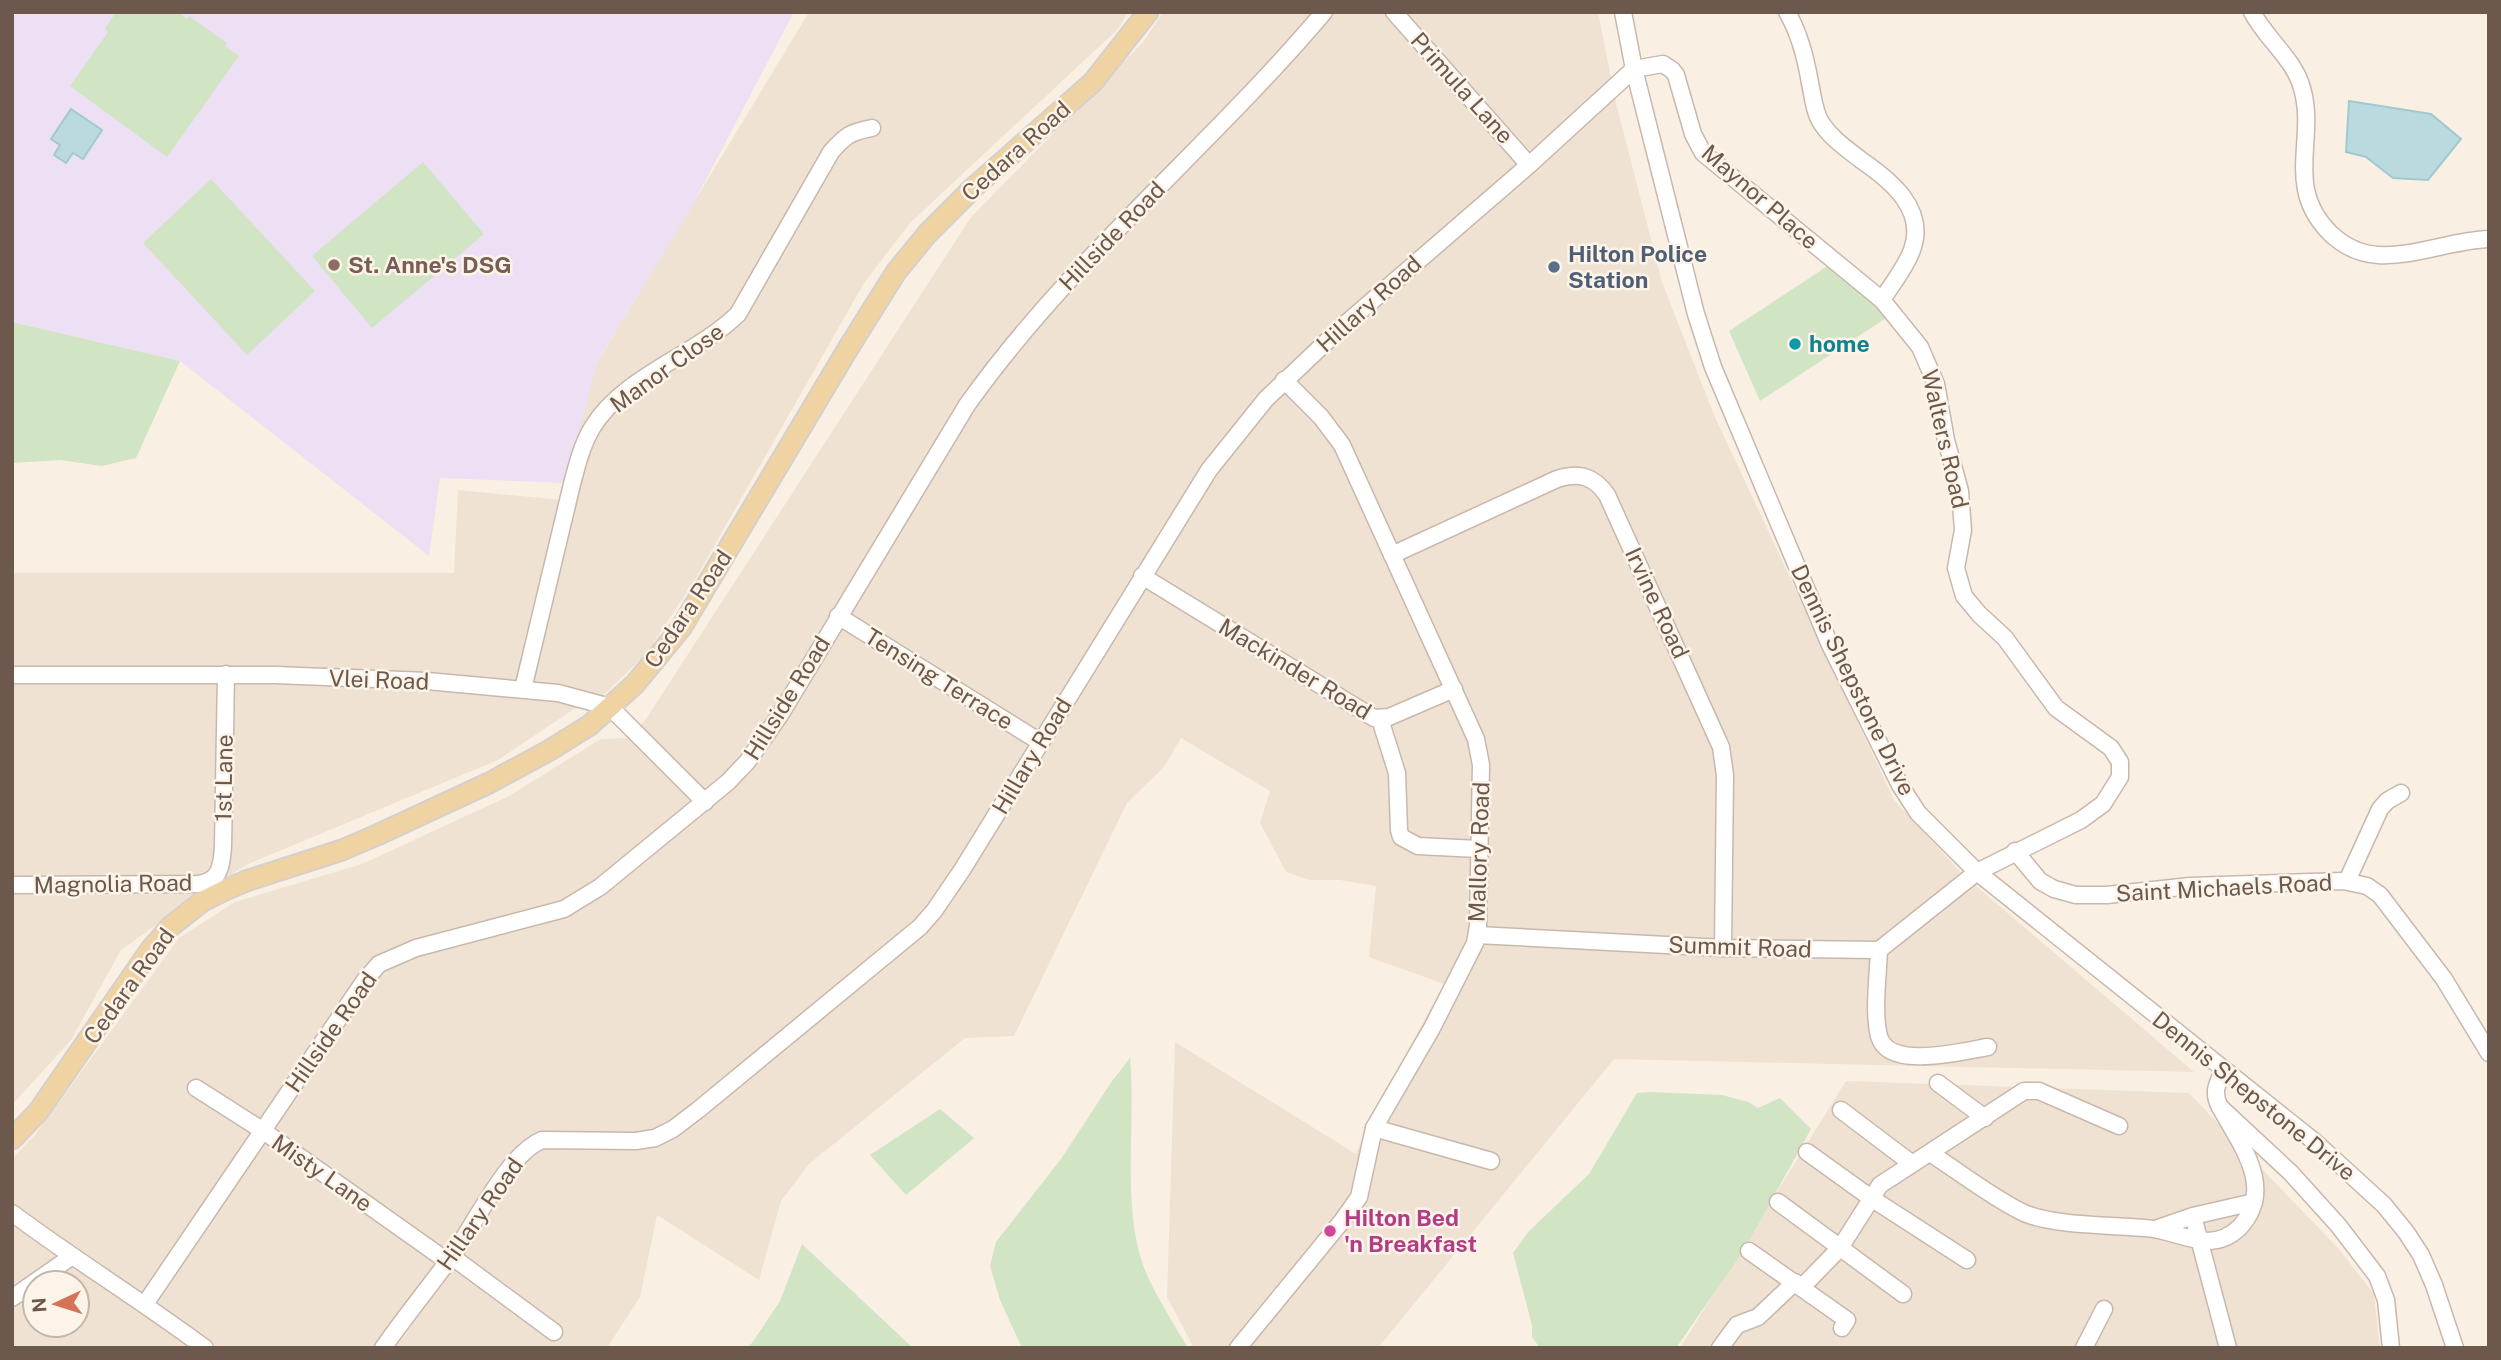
<svg xmlns="http://www.w3.org/2000/svg" width="2501" height="1360" viewBox="0 0 2501 1360" font-family="'Public Sans',sans-serif">
  <style>
    .residential { fill: #efe2d2; fill-rule: evenodd }
    .education { fill: #ede0f5 }
    .green { fill: #d1e4c4 }
    .water { fill: #badadf; stroke: #a2c9d0; stroke-width: 2 }
    .lines { fill: none; stroke-linecap: round; stroke-linejoin: round }
    .minor-casing { stroke: #c8b8ac; stroke-width: 19 }
    .major-casing { stroke: #d6d0cd; stroke-width: 23 }
    .minor { stroke: #fff; stroke-width: 16 }
    .major { stroke: #efd3a3; stroke-width: 19 }
    .education-dot { fill: #8d6e63; stroke: #fcf4e8; stroke-width: 2.5 }
    .service-dot { fill: #5c6f8a; stroke: #fcf4e8; stroke-width: 2.5 }
    .culture-dot { fill: #0f9aa8; stroke: #fcf4e8; stroke-width: 2.5 }
    .hotel-dot { fill: #d1479c; stroke: #fcf4e8; stroke-width: 2.5 }
    .labels { text-anchor: middle; stroke-width: 5; stroke-linejoin: round; paint-order: stroke }
    .street-label { font-size: 23px; fill: #6d584d; stroke: #fcf4e8 }
    .service-label { font-size: 23px; font-weight: bold; fill: #4e5e75; stroke: #fcf4e8; text-anchor: start }
    .education-label { font-size: 23px; font-weight: bold; fill: #785e54; stroke: #fcf4e8; text-anchor: start }
    .culture-label { font-size: 23px; font-weight: bold; fill: #0d838f; stroke: #fcf4e8; text-anchor: start }
    .hotel-label { font-size: 23px; font-weight: bold; fill: #b23c85; stroke: #fcf4e8; text-anchor: start }
  </style>
  <rect width="100%" height="100%" fill="#f9f0e3"/>
  <g class="residential">
    <polygon points="809,12 1128,12 1118,29 910,223 864,283 693,583 645,655 606,693 574,709 498,760 248,864 191,900 121,950 71,1040 12,1105 12,573 454,573 458,490 562,500 590,374"/>
    <path d="M 1163,12 L 1598,12 L 1616,103 L 1662,282 L 1714,415 L 1894,800 L 1962,874 L 2194,1072 L 1614,1059 L 1378,1348 L 1194,1348 L 1167,1297 L 1175,1042 L 1356,1154 L 1367,1125 L 1444,984 L 1369,957 L 1376,886 L 1340,880 L 1309,880 L 1286,872 L 1260,823 L 1270,791 L 1181,738 L 1164,767 L 1127,803 L 1014,1036 L 965,1038 L 809,1164 L 781,1201 L 759,1280 L 657,1215 L 640,1297 L 607,1348 L 12,1348 L 12,1159 L 35,1135 L 179,938 L 235,902 L 362,864 L 507,797 L 601,739 L 628,738 L 646,719 L 971,217 L 1144,41 ZM 35,1283 L 77,1283 L 77,1325 L 35,1325 Z"/>
    <polygon points="1846,1081 2189,1093 2338,1248 2374,1294 2380,1348 1680,1348"/>
  </g>
  <polygon class="education" points="12,12 794,12 691,208 597,362 566,483 440,478 429,556 180,361 12,322"/>
  <g class="green">
    <polygon points="116,12 178,12 187,19 189,16 227,43 225,46 239,56 167,157 70,86 108,32 105,29"/>
    <polygon points="423,162 484,234 372,328 312,256"/>
    <polygon points="211,179 315,291 247,355 143,243"/>
    <polygon points="1829,265 1889,316 1760,401 1729,331"/>
    <polygon points="12,322 180,361 136,458 102,466 60,460 12,463"/>
    <path d="M 1130,1058 C 1136,1123 1122,1201 1142,1262 C 1150,1287 1174,1324 1188,1348 L 1022,1348 L 1000,1300 L 990,1266 L 996,1242 L 1061,1159 L 1112,1081 Z"/>
    <polygon points="1651,1092 1722,1095 1748,1102 1758,1108 1780,1098 1811,1129 1744,1250 1676,1348 1540,1348 1532,1337 1532,1325 1513,1253 1529,1231 1589,1174 1637,1093"/>
    <polygon points="940,1109 974,1138 906,1195 870,1155"/>
    <polygon points="802,1244 913,1348 746,1348 752,1343 780,1301"/>
  </g>
  <g class="water">
    <polygon points="2349,101 2431,114 2461,139 2428,180 2393,178 2366,157 2346,152"/>
    <polygon points="71,109 102,130 83,159 73,153 66,163 54,155 60,145 51,139"/>
  </g>
  <g class="lines">
    <g class="minor-casing">
      <g id="minor">
        <polyline points="1394,12 1529,165"/>
        <polyline points="1623,12 1634,69 1696,314 1713,367 1830,645 1900,785 1918,813 1977,872 2315,1142 2384,1205 2406,1232 2421,1255 2434,1285 2455,1348"/>
        <path d="M 1787,12 C 1800,34 1806,59 1810,83 C 1813,96 1814,113 1822,124 C 1832,139 1847,149 1861,160 C 1890,180 1927,209 1912,250 C 1906,267 1892,284 1882,300"/>
        <path d="M 2252,12 C 2265,37 2291,57 2300,82 C 2320,136 2281,185 2331,234 C 2344,246 2359,254 2378,255 C 2416,257 2452,240 2489,239"/>
        <path d="M 1392,555 L 1557,479 C 1579,472 1594,476 1607,495 L 1721,747 L 1725,775 L 1723,948"/>
        <polyline points="1142,576 1374,718 1389,717 1454,689"/>
        <polyline points="838,616 1040,742"/>
        <polyline points="12,675 275,675 427,681 558,693 610,707 705,802"/>
        <path d="M 523,689 L 572,484 C 577,465 582,445 592,428 C 623,376 695,356 738,314 L 831,152 C 845,136 850,132 872,128"/>
        <polyline points="1380,719 1397,773 1399,830 1401,837 1418,846 1478,849"/>
        <polyline points="2015,851 2040,881 2054,889 2076,895 2107,895 2190,886 2343,881 2367,886 2380,895 2444,979 2489,1053"/>
        <polyline points="2347,881 2380,809 2387,801 2401,793"/>
        <path d="M 12,885 L 198,884 C 220,882 222,865 223,846 L 226,674"/>
        <path d="M 1879,950 C 1878,976 1873,1012 1879,1036 C 1888,1071 1963,1051 1988,1047"/>
        <path d="M 2224,1070 C 2217,1083 2212,1093 2220,1107 L 2291,1173 L 2338,1225 L 2377,1276 L 2386,1300 L 2391,1348"/>
        <polyline points="1938,1083 1985,1118"/>
        <polyline points="196,1088 262,1130 447,1261"/>
        <polyline points="1841,1110 1911,1163"/>
        <polyline points="1374,1128 1491,1161"/>
        <polyline points="1807,1152 1871,1198 1967,1260"/>
        <path d="M 1930,1153 C 1958,1171 1994,1199 2024,1213 C 2054,1226 2111,1225 2145,1228 C 2166,1229 2186,1240 2207,1241 C 2220,1241 2231,1236 2240,1227 C 2276,1188 2240,1144 2220,1107"/>
        <polyline points="1778,1202 1903,1294"/>
        <path d="M 12,1213 C 75,1260 142,1301 205,1348"/>
        <polyline points="2193,1216 2228,1348"/>
        <polyline points="2155,1229 2193,1216 2254,1202"/>
        <polyline points="1749,1251 1847,1320 1842,1328"/>
        <polyline points="451,1256 554,1332"/>
        <polyline points="1802,1287 1840,1248 1880,1185 2024,1091 2039,1091 2119,1126"/>
        <polyline points="12,1298 71,1257"/>
        <path d="M 145,1304 L 365,980 L 379,964 L 416,948 L 564,909 L 600,887 L 728,782 L 747,762 L 780,715 L 967,405 C 1070,260 1210,147 1324,12"/>
        <path d="M 383,1348 C 406,1315 431,1285 454,1253 C 476,1222 508,1154 542,1140 L 636,1141 L 655,1138 L 673,1129 L 698,1110 L 920,927 L 934,911 L 962,870 L 1209,470 L 1266,399 L 1343,326 L 1529,165 L 1634,69 L 1663,64 L 1672,70 L 1676,75 L 1693,134 L 1703,153 L 1882,300 L 1920,347 L 1936,384 L 1946,440 L 1960,491 L 1963,530 L 1956,568 L 1964,596 L 1979,614 L 2005,638 L 2056,708 L 2111,748 L 2120,762 L 2120,777 L 2103,804 L 2081,820 L 1977,872 L 1879,950 L 1723,948 L 1477,935"/>
        <polyline points="1238,1348 1342,1221 1359,1197 1374,1128 1432,1028 1475,943 1478,926 1481,765 1476,739 1342,445 1321,417 1284,380"/>
        <polyline points="1720,1348 1737,1325 1758,1317 1795,1282"/>
        <polyline points="2084,1348 2104,1309"/>
      </g>
    </g>
    <g class="major-casing">
      <polyline id="major" points="12,1139 38,1112 151,949 171,926 203,901 223,891 246,881 342,850 377,835 489,783 550,750 590,725 635,684 681,628 849,347 896,272 928,233 973,188 1093,82 1148,12"/>
    </g>
    <use href="#minor" class="minor"/>
    <use href="#major" class="major"/>
  </g>
  <circle class="education-dot" cx="334" cy="265" r="7"/>
  <circle class="service-dot" cx="1554" cy="267" r="7"/>
  <circle class="culture-dot" cx="1795" cy="344" r="7"/>
  <circle class="hotel-dot" cx="1330" cy="1231" r="7"/>
  <g class="labels">
    <g class="street-label">
      <text transform="translate(1462 88) rotate(48)" y="8">Primula Lane</text>
      <text transform="translate(1016 151) rotate(-42)" y="8">Cedara Road</text>
      <text transform="translate(1760 197) rotate(41)" y="8">Maynor Place</text>
      <text transform="translate(1112 236) rotate(-46)" y="8">Hillside Road</text>
      <text transform="translate(1369 304) rotate(-42)" y="8">Hillary Road</text>
      <text transform="translate(667 368) rotate(-36)" y="8">Manor Close</text>
      <text transform="translate(1945 439) rotate(77)" y="8">Walters Road</text>
      <text transform="translate(1657 603) rotate(65)" y="8">Irvine Road</text>
      <text transform="translate(688 609) rotate(-56)" y="8">Cedara Road</text>
      <text transform="translate(1295 669) rotate(31)" y="8">Mackinder Road</text>
      <text transform="translate(939 679) rotate(32)" y="8">Tensing Terrace</text>
      <text transform="translate(379 680) rotate(2)" y="8">Vlei Road</text>
      <text transform="translate(1853 680) rotate(64)" y="8">Dennis Shepstone Drive</text>
      <text transform="translate(787 698) rotate(-58)" y="8">Hillside Road</text>
      <text transform="translate(1032 756) rotate(-59)" y="8">Hillary Road</text>
      <text transform="translate(224 778) rotate(-89)" y="8">1st Lane</text>
      <text transform="translate(1479 852) rotate(-88)" y="8">Mallory Road</text>
      <text transform="translate(113 884) rotate(-1)" y="8">Magnolia Road</text>
      <text transform="translate(2224 888) rotate(-3)" y="8">Saint Michaels Road</text>
      <text transform="translate(1740 947) rotate(2)" y="8">Summit Road</text>
      <text transform="translate(129 986) rotate(-54)" y="8">Cedara Road</text>
      <text transform="translate(331 1032) rotate(-55)" y="8">Hillside Road</text>
      <text transform="translate(2254 1096) rotate(39)" y="8">Dennis Shepstone Drive</text>
      <text transform="translate(322 1173) rotate(35)" y="8">Misty Lane</text>
      <text transform="translate(480 1214) rotate(-55)" y="8">Hillary Road</text>
    </g>
    <g class="service-label">
      <text x="1568" y="262">Hilton Police<tspan x="1568" dy="26">Station</tspan></text>
    </g>
    <g class="education-label">
      <text x="348" y="273">St. Anne's DSG</text>
    </g>
    <g class="culture-label">
      <text x="1809" y="352">home</text>
    </g>
    <g class="hotel-label">
      <text x="1344" y="1226">Hilton Bed<tspan x="1344" dy="26">'n Breakfast</tspan></text>
    </g>
  </g>
  <rect width="2501" height="1360" fill="none" stroke="#6d584d" stroke-width="28"/>
  <g transform="translate(56 1304) rotate(266)"><circle r="33" fill="#fcf4e8" stroke="#c3b6aa" stroke-width="2"/>
  <path d="M0-5L12 26L0 18L-12 26Z" fill="#d47357"/>
  <text y="-10" font-size="19" font-weight="bold" text-anchor="middle" fill="#6d584d">N</text>
  </g>
</svg>
